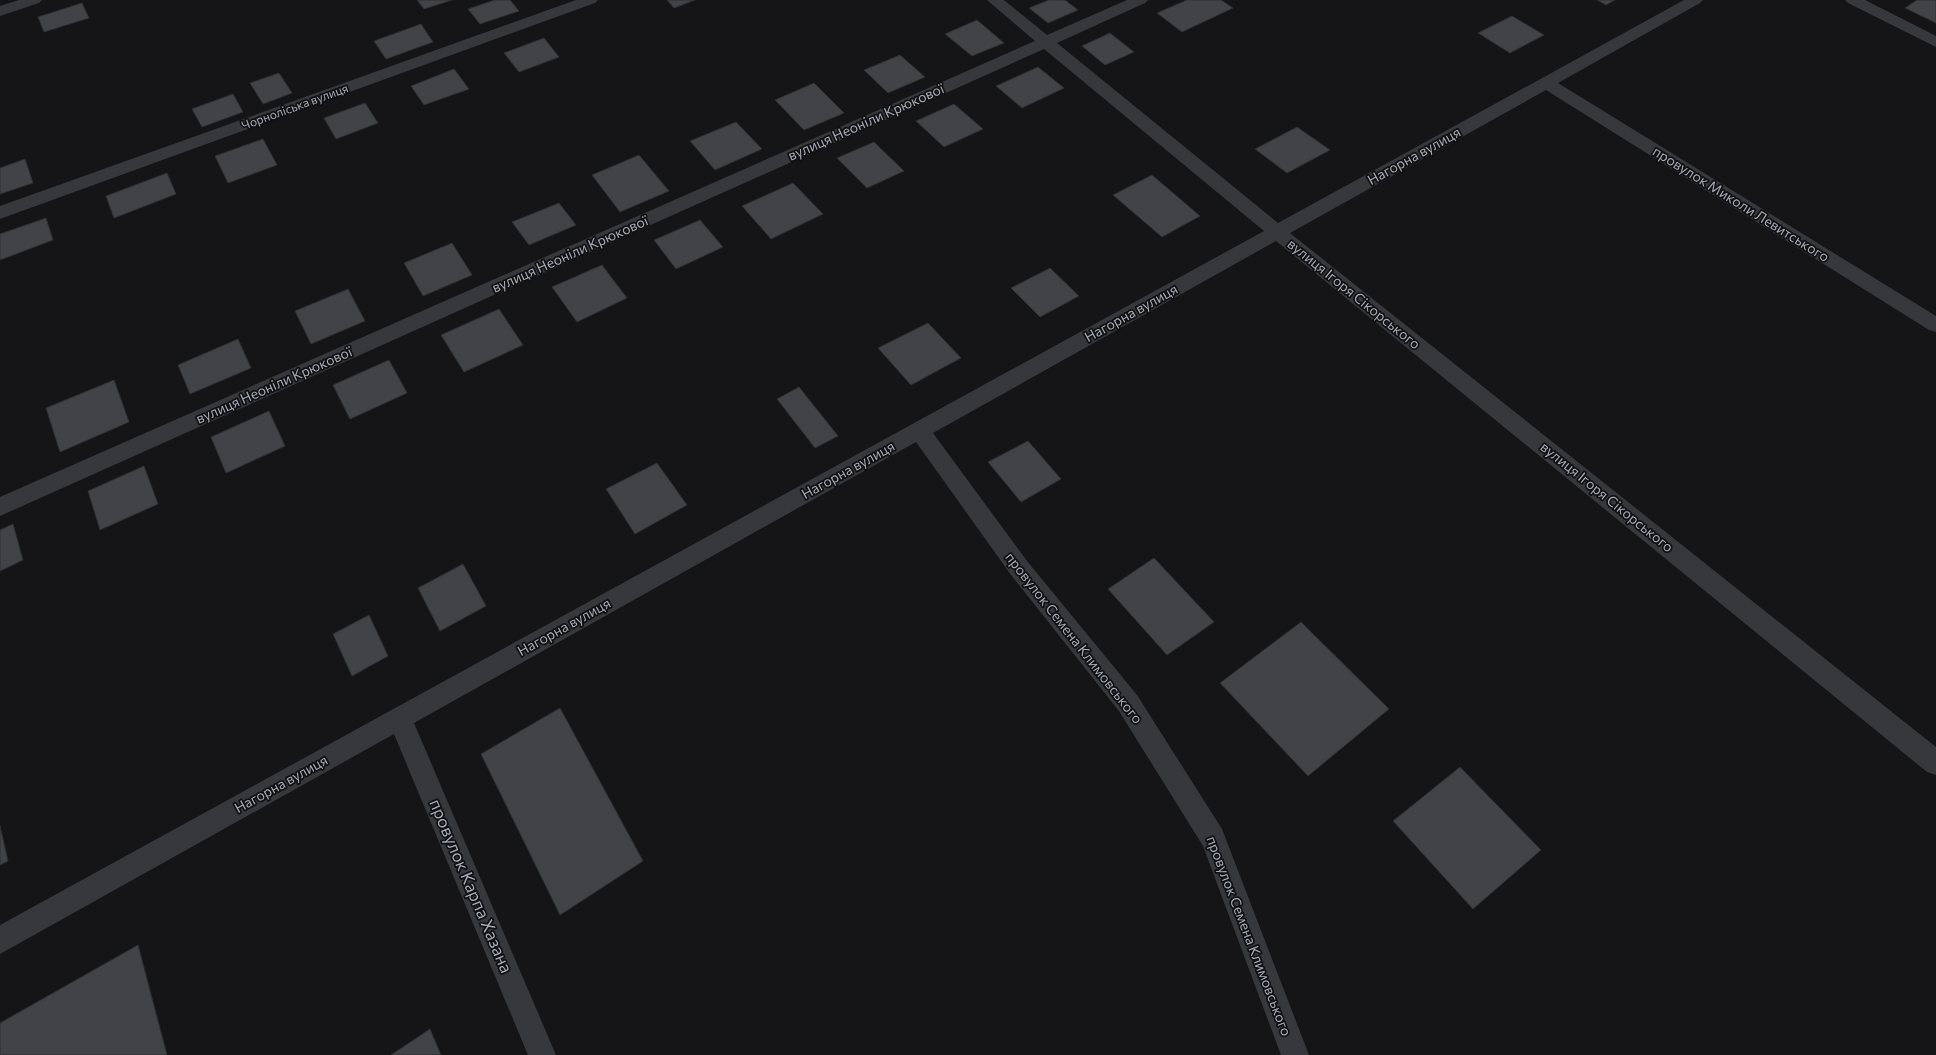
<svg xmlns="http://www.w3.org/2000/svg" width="1936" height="1055" viewBox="0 0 1936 1055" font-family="Commissioner,sans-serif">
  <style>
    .building { fill: #414347; stroke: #2f3033 }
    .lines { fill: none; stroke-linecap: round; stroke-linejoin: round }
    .minor { fill: #36383c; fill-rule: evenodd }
    .labels { text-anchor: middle; stroke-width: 3.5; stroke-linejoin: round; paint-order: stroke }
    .far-street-label { font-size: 12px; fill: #a7adb8; stroke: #101012 }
    .street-label { font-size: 14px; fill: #a7adb8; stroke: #101012 }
    .near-street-label { font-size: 17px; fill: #a7adb8; stroke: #101012 }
  </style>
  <rect width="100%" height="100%" fill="#151517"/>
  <g class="building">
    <polygon points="417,0 452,0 424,9"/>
    <polygon points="495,0 510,0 519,11 480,24 468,9"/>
    <polygon points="667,0 695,0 674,8"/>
    <polygon points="1049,0 1065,0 1078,10 1048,23 1029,8"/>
    <polygon points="1187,0 1221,0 1233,8 1182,32 1157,13"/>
    <polygon points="1597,0 1615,0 1606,5"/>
    <polygon points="1917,0 1936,0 1936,23 1905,8"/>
    <polygon points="82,3 89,18 44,32 38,17"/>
    <polygon points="1512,16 1544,35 1510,53 1478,33"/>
    <polygon points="977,20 1004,43 972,56 945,34"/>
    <polygon points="421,24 433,42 386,59 374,41"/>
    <polygon points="1110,33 1134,52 1105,65 1082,46"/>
    <polygon points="544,38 559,57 519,72 504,53"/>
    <polygon points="900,55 925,77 888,93 864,70"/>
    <polygon points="1038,67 1064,88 1022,108 996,86"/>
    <polygon points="454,69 469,89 424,105 411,86"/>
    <polygon points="279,73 292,93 263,104 250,83"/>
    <polygon points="814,83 844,113 804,130 775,100"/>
    <polygon points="233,94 243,112 202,127 192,109"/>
    <polygon points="365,103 378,123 336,139 324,118"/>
    <polygon points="954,104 983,129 944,147 916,121"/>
    <polygon points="736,122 762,149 715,170 690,141"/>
    <polygon points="1297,127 1330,150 1287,173 1255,149"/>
    <polygon points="263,139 277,165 228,183 215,156"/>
    <polygon points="874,142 904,171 867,188 837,158"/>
    <polygon points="639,155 669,191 620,212 592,175"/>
    <polygon points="25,159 33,183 0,194 0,168"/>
    <polygon points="167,173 176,194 114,218 106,196"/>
    <polygon points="1152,175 1200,216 1162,237 1113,195"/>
    <polygon points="793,183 823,214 771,239 742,206"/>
    <polygon points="559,203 576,225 529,245 512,222"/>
    <polygon points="46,218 53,240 0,260 0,234"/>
    <polygon points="700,220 723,247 676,269 654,240"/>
    <polygon points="452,243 472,275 423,296 404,263"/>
    <polygon points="602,265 627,298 577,322 552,287"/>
    <polygon points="1050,268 1079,296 1040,317 1011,288"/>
    <polygon points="348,289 365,321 311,344 295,311"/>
    <polygon points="499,309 523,345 464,372 441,335"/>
    <polygon points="928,323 961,358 911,385 878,348"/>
    <polygon points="238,339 251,368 190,394 178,365"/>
    <polygon points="389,360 407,393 350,419 333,385"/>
    <polygon points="114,380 129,422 60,452 46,408"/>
    <polygon points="799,387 838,436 815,448 777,399"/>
    <polygon points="269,411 285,446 226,473 211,437"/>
    <polygon points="1028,441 1061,479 1021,502 988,462"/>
    <polygon points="657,463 687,505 635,534 606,489"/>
    <polygon points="144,466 158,504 100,530 88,491"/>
    <polygon points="13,524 23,560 0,571 0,530"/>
    <polygon points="1154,558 1214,622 1167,655 1108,589"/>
    <polygon points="463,564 486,606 440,631 418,588"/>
    <polygon points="369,615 388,656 352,676 333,634"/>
    <polygon points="1301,622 1389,709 1308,776 1220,683"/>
    <polygon points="560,708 643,861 560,915 481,754"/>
    <polygon points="1460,767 1541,850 1473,909 1393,821"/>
    <polygon points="0,826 8,861 0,865"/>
    <polygon points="138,945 167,1055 0,1055 0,1023"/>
    <polygon points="430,1029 441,1055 391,1055"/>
  </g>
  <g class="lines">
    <g class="minor">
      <polygon points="19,0 42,0 39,3 0,16 0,6"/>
      <polygon points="576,0 598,0 595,3 0,219 0,206"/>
      <polygon points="987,0 1004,0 1047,35 1127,0 1148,0 1145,3 1057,43 1278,223 1684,0 1703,0 1700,3 1558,83 1936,316 1936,332 1929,330 1546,90 1290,233 1936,747 1936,775 1927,772 1276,241 933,433 1027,561 1137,695 1222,829 1309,1055 1281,1055 1203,846 1119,711 1011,575 916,442 414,723 556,1055 528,1055 394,734 0,954 0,925 1264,231 1044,49 0,516 0,497 1035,41"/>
      <polygon points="1845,0 1865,0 1936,36 1936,47 1848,3"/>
    </g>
  </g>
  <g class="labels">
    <g class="far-street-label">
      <text transform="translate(295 107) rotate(-20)" y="4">Чорноліська вулиця</text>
    </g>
    <g class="street-label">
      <text transform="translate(866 122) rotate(-24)" y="5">вулиця Неоніли Крюкової</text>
      <text transform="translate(1414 156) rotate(-29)" y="5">Нагорна вулиця</text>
      <text transform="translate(1741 204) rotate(32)" y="5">провулок Миколи Левитського</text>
      <text transform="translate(570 254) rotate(-24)" y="5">вулиця Неоніли Крюкової</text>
      <text transform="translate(1354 294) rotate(39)" y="5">вулиця Ігоря Сікорського</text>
      <text transform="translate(1131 313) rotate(-29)" y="5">Нагорна вулиця</text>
      <text transform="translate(274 385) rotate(-24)" y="5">вулиця Неоніли Крюкової</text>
      <text transform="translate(848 470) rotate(-29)" y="5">Нагорна вулиця</text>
      <text transform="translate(1607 497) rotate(39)" y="5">вулиця Ігоря Сікорського</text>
      <text transform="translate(564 627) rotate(-29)" y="5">Нагорна вулиця</text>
      <text transform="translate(1074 638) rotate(52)" y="5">провулок Семена Климовського</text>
      <text transform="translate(281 784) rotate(-29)" y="5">Нагорна вулиця</text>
      <text transform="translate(1249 936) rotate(69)" y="5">провулок Семена Климовського</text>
    </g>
    <g class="near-street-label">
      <text transform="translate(471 886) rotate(67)" y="6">провулок Карпа Хазана</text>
    </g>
  </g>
</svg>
